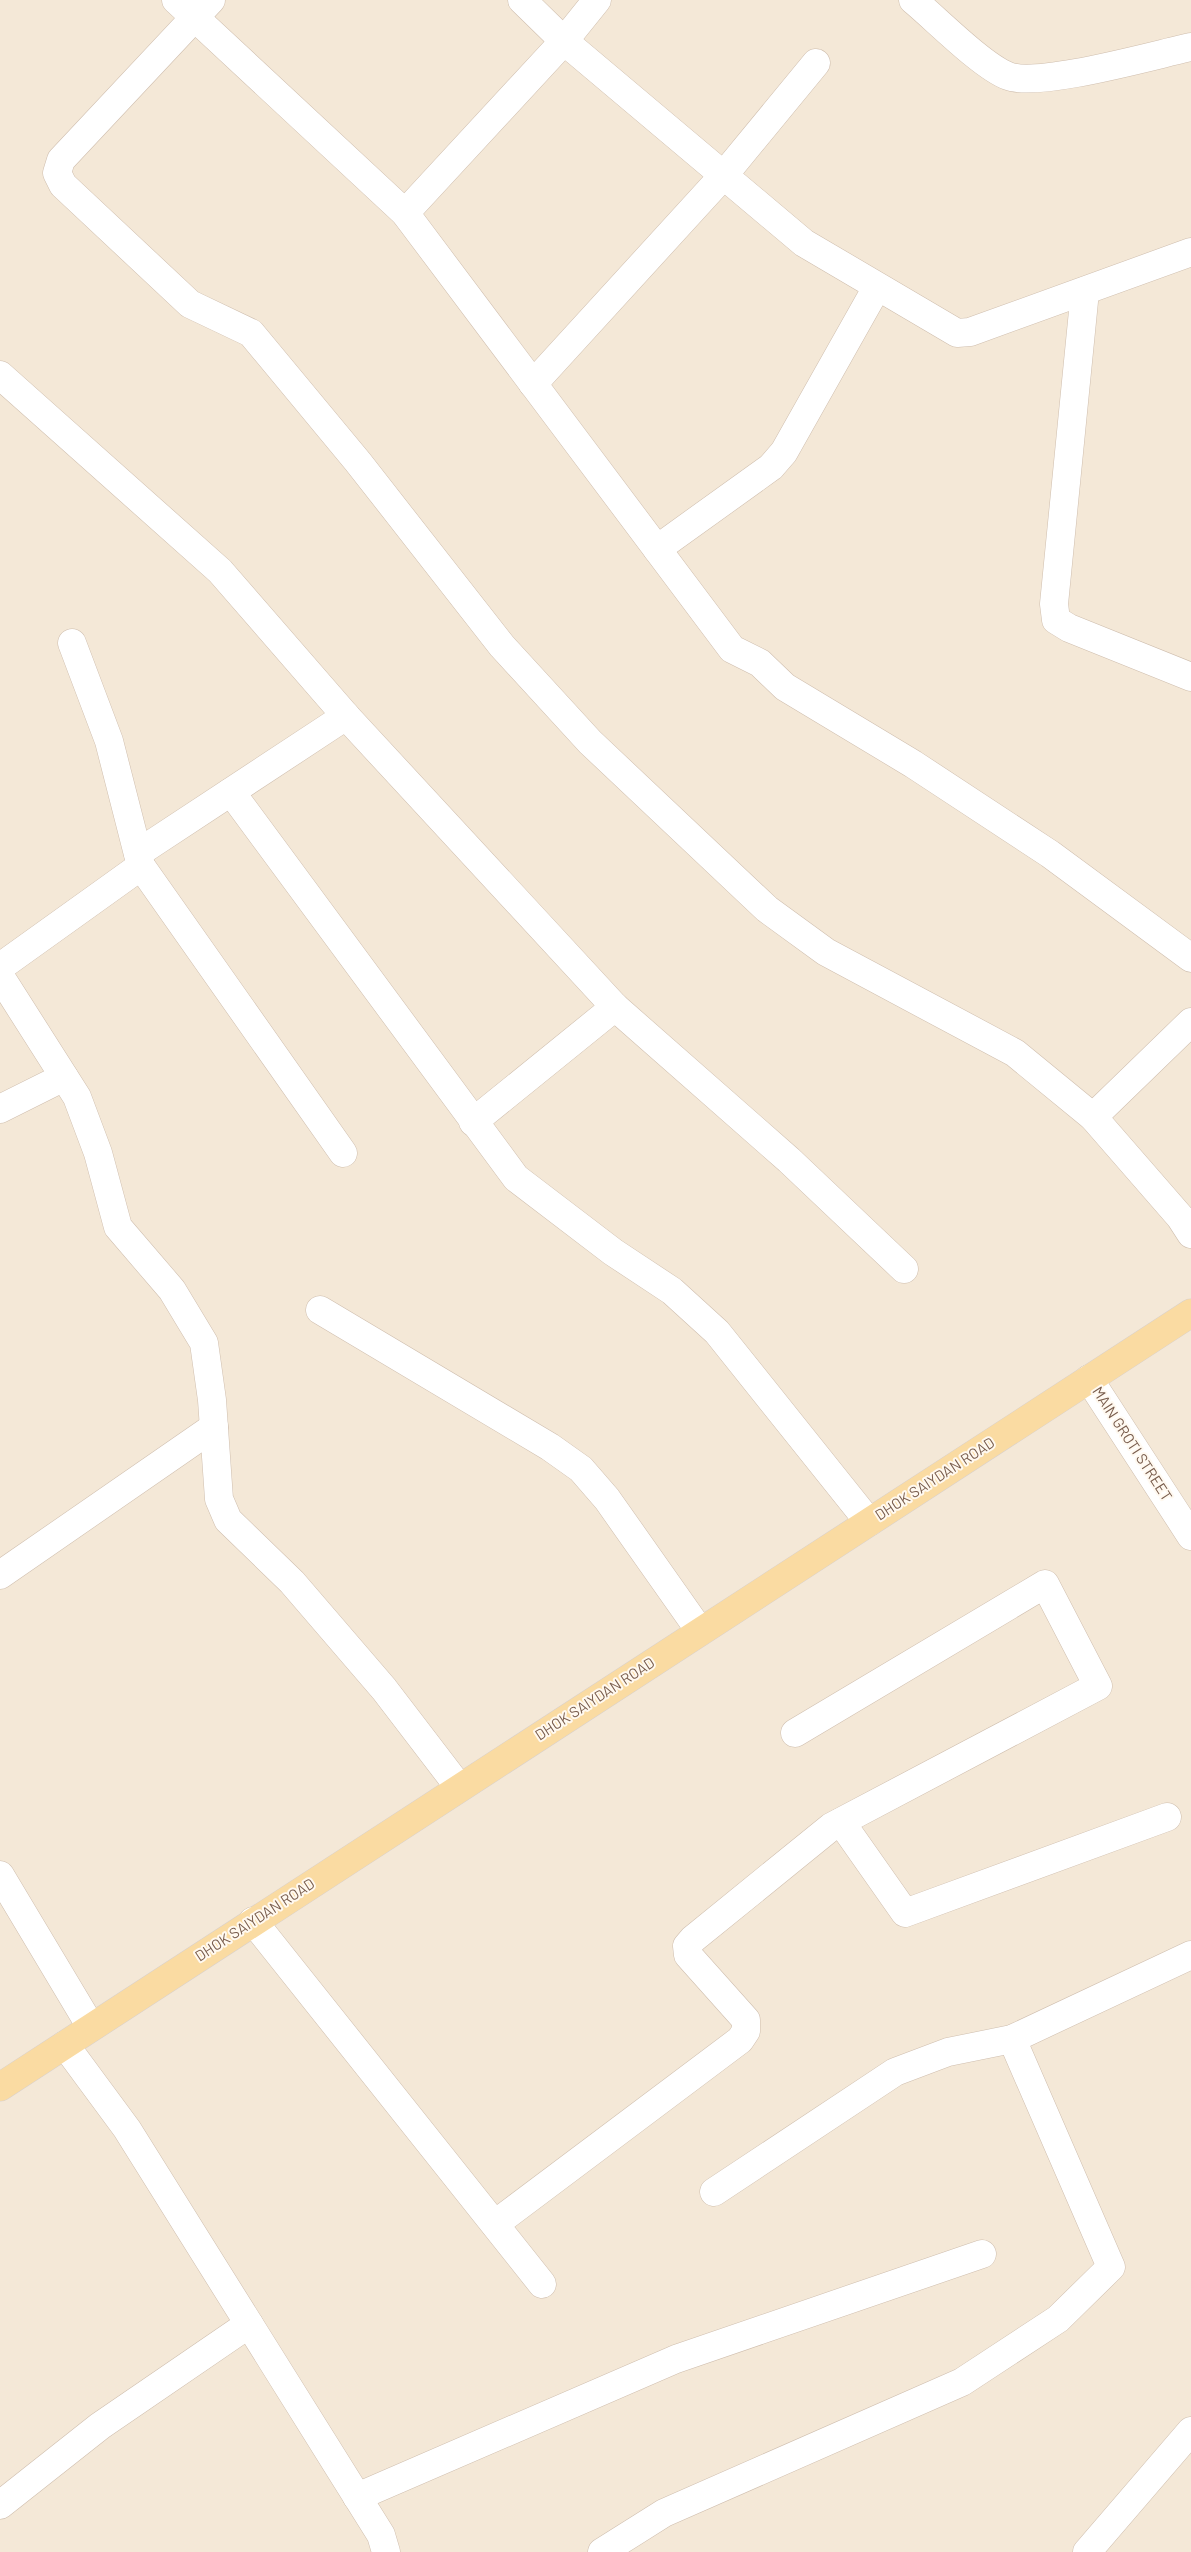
<svg xmlns="http://www.w3.org/2000/svg" width="1191" height="2552" viewBox="0 0 1191 2552" font-family="Barlow,sans-serif">
  <style>
    .residential { fill: #f4e8d7 }
    .lines { fill: none; stroke-linecap: round; stroke-linejoin: round }
    .minor-casing { stroke: #cfbeae; stroke-width: 29 }
    .major-casing { stroke: #d9d1cd; stroke-width: 29 }
    .minor { stroke: #fff; stroke-width: 28 }
    .major { stroke: #fadba2; stroke-width: 28 }
    .labels { text-anchor: middle; stroke-width: 4; stroke-linejoin: round; paint-order: stroke }
    .street-label { font-size: 15px; fill: #785c4c; stroke: #fff9f0 }
  </style>
  <rect width="100%" height="100%" fill="#fdf5e9"/>
  <rect class="residential" x="0" y="0" width="1191" height="2552"/>
  <g class="lines">
    <g class="minor-casing">
      <g id="minor">
        <polyline points="176,0 405,213 732,649 760,663 785,687 913,764 1050,854 1191,958"/>
        <polyline points="211,0 61,160 57,173 63,185 190,304 251,333 358,462 502,646 590,742 767,909 826,952 1015,1053 1093,1117 1180,1217 1191,1234"/>
        <polyline points="522,0 564,41 804,243 957,333 970,332 1191,252"/>
        <path d="M 913,0 C 936,19 982,66 1008,76 C 1038,88 1154,55 1191,47"/>
        <polyline points="405,213 564,41 597,0"/>
        <polyline points="1085,291 1054,604 1056,620 1069,628 1191,677"/>
        <polyline points="0,375 220,571 346,716 615,1007 789,1160 904,1269"/>
        <polyline points="533,384 723,176 816,63"/>
        <polyline points="657,549 771,467 784,452 877,287"/>
        <polyline points="72,643 109,741 141,866 343,1153"/>
        <polyline points="231,792 516,1178 613,1252 672,1291 717,1332 869,1522"/>
        <polyline points="138,853 346,716"/>
        <polyline points="0,967 141,866"/>
        <polyline points="0,976 77,1097 98,1153 118,1227 172,1290 204,1343 212,1400 219,1499 228,1520 292,1582 384,1689 459,1787"/>
        <polyline points="0,1109 64,1077"/>
        <polyline points="1093,1117 1191,1022"/>
        <polyline points="473,1122 615,1007"/>
        <polyline points="320,1310 550,1447 581,1469 607,1499 700,1631"/>
        <polyline points="1089,1379 1191,1536"/>
        <polyline points="0,1575 214,1427"/>
        <polyline points="841,1822 905,1913 1167,1817"/>
        <polyline points="0,1875 91,2027"/>
        <polyline points="253,1921 542,2284"/>
        <polyline points="65,2045 127,2129 381,2535 386,2552"/>
        <polyline points="714,2192 895,2072 948,2052 1012,2039 1191,1955"/>
        <polyline points="495,2224 740,2040 746,2031 746,2020 688,1955 687,1946 693,1939 831,1827 1098,1686 1045,1584 795,1733"/>
        <polyline points="357,2497 676,2359 982,2254"/>
        <polyline points="0,2505 100,2426 249,2324"/>
        <polyline points="602,2552 664,2513 962,2382 1058,2319 1111,2267 1012,2039"/>
        <polyline points="1087,2552 1191,2431"/>
      </g>
    </g>
    <g class="major-casing">
      <polyline id="major" points="0,2087 1191,1313"/>
    </g>
    <use href="#minor" class="minor"/>
    <use href="#major" class="major"/>
  </g>
  <g class="labels">
    <g class="street-label">
      <text transform="translate(1132 1444) rotate(57)" y="5">MAIN GROTI STREET</text>
      <text transform="translate(935 1479) rotate(-33)" y="5">DHOK SAIYDAN ROAD</text>
      <text transform="translate(595 1699) rotate(-33)" y="5">DHOK SAIYDAN ROAD</text>
      <text transform="translate(255 1920) rotate(-33)" y="5">DHOK SAIYDAN ROAD</text>
    </g>
  </g>
</svg>
